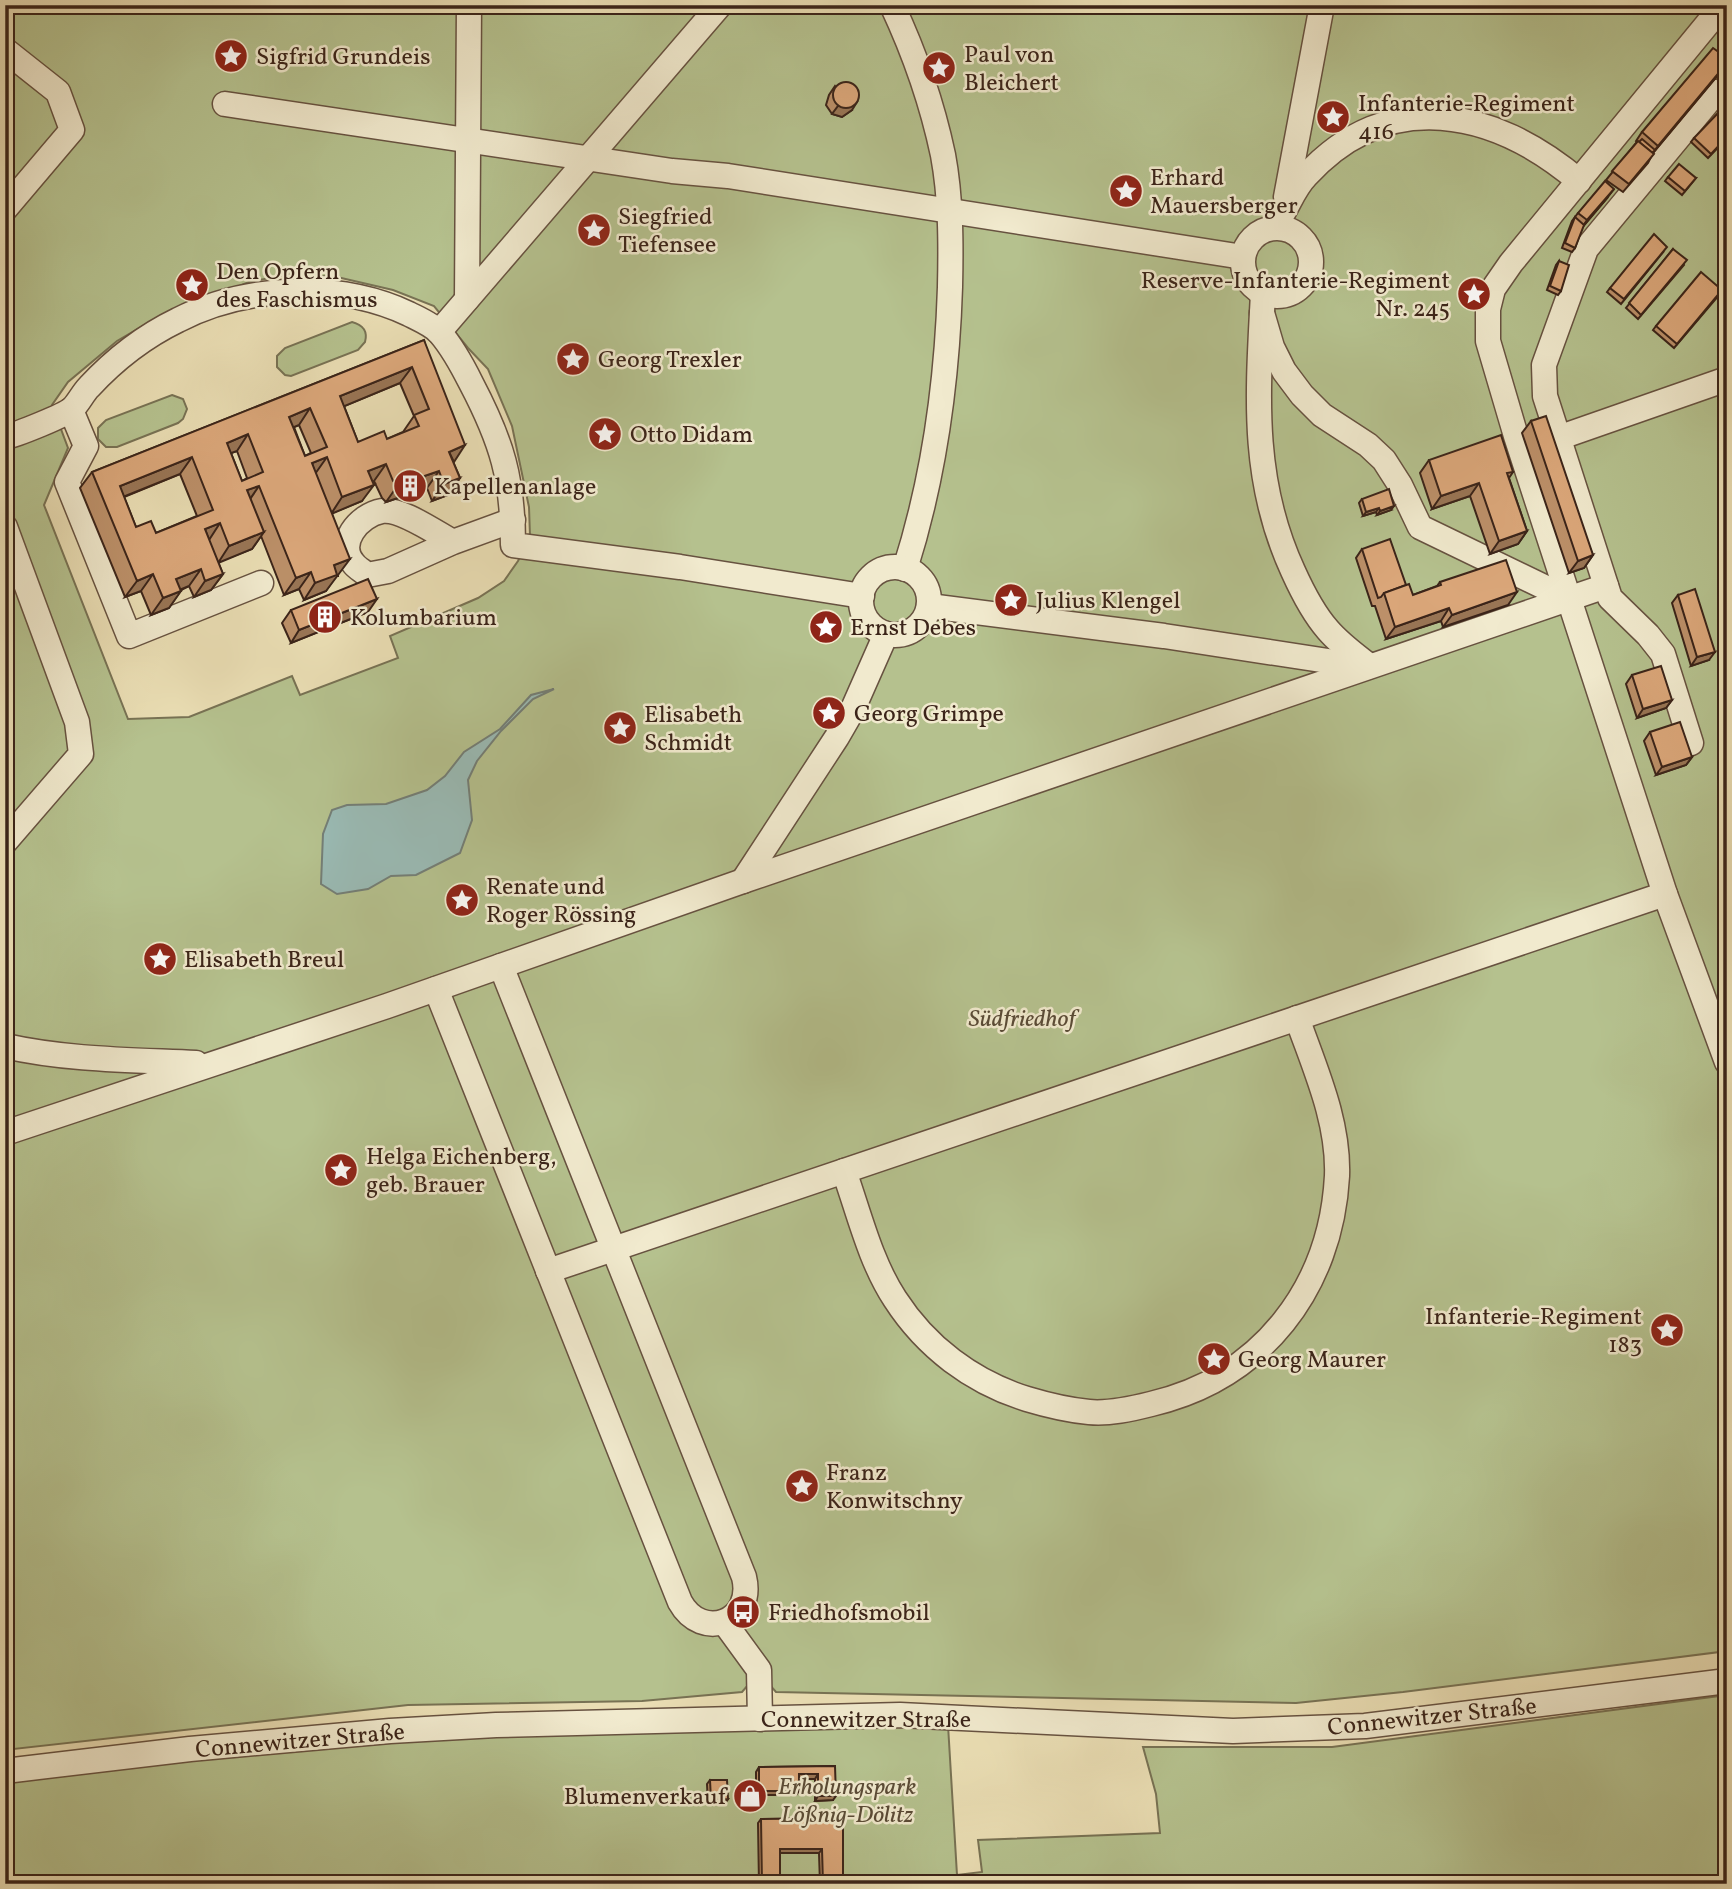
<svg xmlns="http://www.w3.org/2000/svg" width="1732" height="1889" viewBox="0 0 1732 1889" font-family="Vollkorn,serif">
  <style>
    .green { fill: #b5c18e; stroke: #787254; stroke-width: 2; fill-rule: evenodd }
    .water { fill: #9abbb5; stroke: #747f77; stroke-width: 2 }
    .lines { fill: none; stroke-linecap: round; stroke-linejoin: round }
    .minor-casing { stroke: #675240; stroke-width: 27 }
    .minor { stroke: #f1eace; stroke-width: 24 }
    .wall { fill: #bc9069; stroke: #3b2419; stroke-width: 2; fill-rule: evenodd }
    .shaded-wall { fill: #997555; stroke: #3b2419; stroke-width: 2 }
    .building { fill: #dba77a; stroke: #3b2419; stroke-width: 2; fill-rule: evenodd }
    .labels { text-anchor: middle; stroke-width: 5; stroke-linejoin: round; paint-order: stroke }
    .poi-label { font-size: 24px; fill: #3b2419; stroke: #f1eace; text-anchor: start }
    .park-label { font-size: 24px; font-style: italic; fill: #5a4b36; stroke: #f1eace }
    .street-label { font-size: 24px; fill: #3b2419; stroke: #f1eace }
  </style>
  <rect width="100%" height="100%" fill="#eadeb4"/>
  <filter id="stains"><feTurbulence type="fractalNoise" baseFrequency=".00286" numOctaves="4"/><feColorMatrix values="0 0 0 0 .2 0 0 0 0 .09 0 0 0 0 .02 0 0 0 .5 -.17"/></filter>
  <radialGradient id="worn" r=".72"><stop offset=".6" stop-color="#630" stop-opacity="0"/><stop offset="1" stop-color="#630" stop-opacity=".3"/></radialGradient>
  <g class="green">
    <path d="M 5,5 L 1727,5 L 1727,1651 L 1403,1692 L 1296,1703 L 776,1692 L 769,1684 L 748,1685 L 742,1692 L 642,1701 L 408,1705 L 5,1750 ZM 291,274 L 337,277 L 393,290 L 434,306 L 468,348 L 488,369 L 512,426 L 529,507 L 530,536 L 518,561 L 504,581 L 478,598 L 390,636 L 398,658 L 300,695 L 292,676 L 189,717 L 128,719 L 44,505 L 68,448 L 52,405 L 68,382 L 117,341 L 148,323 L 249,282 Z"/>
    <path d="M 352,322 C 363,325 368,331 365,342 L 358,350 L 291,376 L 285,375 L 277,367 L 277,356 L 285,348 Z"/>
    <polygon points="172,395 183,399 187,409 183,419 178,423 117,447 106,447 98,439 98,428 106,420"/>
    <polygon points="1727,1695 1727,1884 959,1884 957,1876 958,1884 5,1884 5,1771 390,1731 948,1725 957,1875 982,1872 978,1840 1160,1833 1156,1794 1143,1747 1332,1747"/>
  </g>
  <polygon class="water" points="554,689 533,699 501,731 477,761 468,780 472,820 460,853 416,875 391,876 368,889 337,894 321,884 323,834 332,810 347,805 386,804 427,790 445,776 464,752 500,729 531,695"/>
  <g class="lines">
    <g class="minor-casing">
      <g id="minor">
        <path d="M 892,5 C 915,54 932,103 943,155 C 951,198 951,244 950,287 C 947,383 934,478 905,569"/>
        <polyline points="1723,5 1511,263 1493,289 1488,309 1488,341 1516,436 1665,894 1727,1062"/>
        <polyline points="5,50 58,92 72,130 5,209"/>
        <polyline points="225,104 672,171 728,176 1243,257"/>
        <polyline points="1286,197 1322,5"/>
        <path d="M 1283,213 C 1290,201 1296,186 1306,176 C 1388,86 1494,109 1579,181"/>
        <circle cx="1277" cy="262" r="34"/>
        <path d="M 1263,293 C 1258,391 1250,478 1293,571 C 1302,591 1313,613 1328,630 C 1340,644 1354,654 1368,665"/>
        <polyline points="467,299 469,5"/>
        <polyline points="1262,313 1272,347 1284,371 1302,395 1322,415 1368,445 1384,460 1400,485 1420,527 1569,599"/>
        <polyline points="439,332 720,5"/>
        <polyline points="71,410 86,446 67,482 129,636 261,583"/>
        <path d="M 5,437 C 16,435 66,415 73,408 C 79,402 83,393 89,387 C 114,360 145,336 178,320 C 246,285 339,281 409,314 C 419,319 433,325 440,333 C 452,347 463,367 471,383 C 502,442 513,479 513,545 L 680,567 L 862,596"/>
        <polyline points="1558,438 1727,379"/>
        <polyline points="5,527 77,722 81,754 5,842"/>
        <path d="M 453,542 L 388,571 L 367,575 C 363,571 357,568 354,564 C 335,544 359,515 382,511 C 401,508 436,533 453,542 L 513,520"/>
        <circle cx="895" cy="601" r="34"/>
        <polyline points="929,606 1164,636 1367,667"/>
        <polyline points="1691,743 1663,654 1648,635 1610,598 1545,396 1544,365 1586,249 1716,92 1727,102"/>
        <polyline points="743,881 837,737 852,711 886,634"/>
        <path d="M 436,989 L 680,1602 C 702,1642 755,1622 744,1577 L 501,966"/>
        <path d="M 5,1046 C 67,1060 133,1060 196,1063"/>
        <polyline points="5,1133 387,1006 743,881 1606,586"/>
        <path d="M 844,1171 C 859,1213 870,1261 895,1299 C 926,1347 972,1382 1027,1399 C 1047,1405 1067,1410 1089,1412 C 1109,1414 1131,1409 1151,1404 C 1262,1378 1331,1288 1337,1176 C 1339,1121 1315,1069 1297,1018"/>
        <polyline points="548,1271 1665,894"/>
        <polyline points="724,1622 759,1670 760,1719"/>
        <polyline points="5,1771 190,1749 390,1731 496,1725 900,1715 1233,1731 1365,1726 1727,1681"/>
      </g>
    </g>
    <use href="#minor" class="minor"/>
  </g>
  <g class="wall">
    <polygon points="1723,69 1653,153 1648,163 1623,192 1606,180 1637,142 1636,141 1642,132"/>
    <polygon points="835,86 852,110 842,117 832,114 826,105 829,95"/>
    <polygon points="1727,119 1727,138 1708,158 1691,142 1694,138"/>
    <polygon points="1668,177 1696,178 1682,195 1665,181"/>
    <polygon points="1608,197 1583,226 1575,248 1572,252 1562,248 1572,221 1578,213"/>
    <polygon points="1673,249 1684,265 1638,319 1626,308"/>
    <polygon points="1664,251 1621,304 1607,292 1610,288"/>
    <polygon points="1559,261 1561,291 1558,295 1547,290 1556,265"/>
    <polygon points="1719,295 1674,348 1653,330 1656,326"/>
    <path d="M 424,340 L 453,462 L 460,478 L 448,495 L 432,501 L 427,488 L 386,502 L 382,498 L 374,481 L 372,481 L 362,501 L 332,513 L 338,576 L 336,576 L 326,591 L 304,600 L 299,589 L 284,595 L 261,536 L 252,549 L 218,562 L 223,574 L 211,590 L 194,597 L 189,586 L 181,590 L 169,608 L 151,615 L 141,591 L 125,597 L 80,488 L 92,472 ZM 400,383 L 414,416 L 403,432 L 387,439 L 358,442 L 344,406 ZM 299,425 L 311,453 L 305,456 L 294,427 ZM 237,451 L 247,478 L 242,481 L 231,453 ZM 180,474 L 197,516 L 156,533 L 136,527 L 124,497 Z"/>
    <polygon points="1531,421 1593,555 1584,568 1569,573 1522,433"/>
    <polygon points="1429,460 1513,472 1509,478 1527,531 1518,544 1490,554 1470,496 1432,509 1420,473"/>
    <polygon points="1362,499 1391,510 1377,515 1376,512 1363,516 1359,503"/>
    <polygon points="1362,549 1406,585 1413,595 1437,586 1440,582 1508,605 1443,627 1441,621 1386,639 1375,606 1372,606 1356,558"/>
    <polygon points="1678,595 1709,660 1691,666 1672,603"/>
    <polygon points="291,610 368,612 291,643 282,623"/>
    <polygon points="1632,675 1672,700 1666,708 1637,718 1626,684"/>
    <polygon points="1650,732 1692,757 1686,765 1656,775 1644,741"/>
    <polygon points="835,1766 833,1800 815,1801 815,1779 799,1779 799,1791 796,1795 756,1795 756,1772 759,1767"/>
    <polygon points="710,1780 728,1799 725,1803 708,1804 707,1784"/>
    <polygon points="843,1818 843,1884 820,1884 819,1853 780,1853 780,1884 759,1884 758,1823 761,1819"/>
  </g>
  <g class="shaded-wall">
    <polygon points="1727,63 1723,69 1646,161 1658,146"/>
    <polygon points="857,102 852,110 842,117 832,114 838,106"/>
    <polygon points="1614,189 1608,197 1581,229 1587,220"/>
    <polygon points="412,367 400,383 328,413 340,396"/>
    <polygon points="310,408 299,425 278,434 289,417"/>
    <polygon points="248,434 237,451 215,459 227,443"/>
    <polygon points="465,445 454,462 449,452"/>
    <polygon points="192,457 180,474 108,503 120,486"/>
    <polygon points="327,457 315,474 312,463"/>
    <polygon points="386,464 374,481 356,488 368,471"/>
    <polygon points="439,471 427,488 386,502 398,485"/>
    <polygon points="460,478 448,495 432,501 444,484"/>
    <polygon points="1479,483 1470,496 1432,509 1441,496"/>
    <polygon points="374,485 362,501 331,514 342,497"/>
    <polygon points="259,486 248,502 247,490"/>
    <polygon points="1394,506 1391,510 1377,515 1380,511"/>
    <polygon points="1379,508 1376,512 1363,516 1366,512"/>
    <polygon points="220,523 209,540 205,529"/>
    <polygon points="1527,531 1518,544 1490,554 1499,541"/>
    <polygon points="264,532 252,549 218,563 229,546"/>
    <polygon points="1593,555 1584,568 1569,573 1578,561"/>
    <polygon points="350,559 326,591 304,600 315,583 334,565"/>
    <polygon points="201,569 189,586 165,596 176,579"/>
    <polygon points="311,572 299,589 284,595 296,578"/>
    <polygon points="153,574 141,591 125,597 137,581"/>
    <polygon points="223,574 211,590 194,597 205,581"/>
    <polygon points="181,591 169,608 151,615 163,598"/>
    <polygon points="1517,592 1508,605 1443,627 1452,615"/>
    <polygon points="377,599 368,612 291,643 299,630"/>
    <polygon points="1449,608 1441,621 1386,639 1395,627"/>
    <polygon points="1715,652 1709,660 1691,666 1697,657"/>
    <polygon points="1672,700 1666,708 1637,718 1643,709"/>
    <polygon points="1692,757 1686,765 1656,775 1662,767"/>
    <polygon points="799,1774 818,1774 815,1779 796,1779"/>
    <polygon points="759,1791 799,1791 796,1795 756,1795"/>
    <polygon points="818,1796 836,1796 833,1800 815,1801"/>
    <polygon points="728,1799 725,1803 708,1804 711,1800"/>
    <polygon points="780,1849 822,1849 819,1853 777,1853"/>
  </g>
  <g class="building">
    <polygon points="1713,48 1727,58 1727,63 1658,146 1642,132"/>
    <circle cx="846" cy="95" r="13"/>
    <polygon points="1719,112 1727,119 1727,137 1711,154 1694,138"/>
    <polygon points="1642,139 1655,150 1652,153 1639,142"/>
    <polygon points="1638,141 1654,154 1629,184 1612,171"/>
    <polygon points="1679,164 1696,178 1685,191 1668,177"/>
    <polygon points="1605,181 1614,189 1587,220 1578,213"/>
    <polygon points="1575,217 1584,225 1575,248 1565,243"/>
    <polygon points="1654,234 1667,247 1624,299 1610,288"/>
    <polygon points="1673,249 1687,260 1641,315 1629,303"/>
    <polygon points="1559,261 1569,265 1561,291 1550,286"/>
    <polygon points="1701,272 1722,290 1677,344 1656,326"/>
    <path d="M 424,340 L 465,445 L 449,452 L 460,478 L 444,484 L 439,471 L 398,485 L 393,481 L 386,464 L 368,471 L 374,485 L 342,497 L 327,457 L 312,463 L 350,559 L 334,565 L 337,575 L 315,583 L 311,572 L 296,578 L 259,486 L 247,490 L 264,532 L 229,546 L 220,523 L 205,529 L 223,574 L 205,581 L 201,569 L 176,579 L 181,591 L 163,598 L 153,574 L 137,581 L 92,472 ZM 412,367 L 429,409 L 414,415 L 419,426 L 387,439 L 384,431 L 358,442 L 340,396 ZM 310,408 L 327,447 L 305,456 L 289,417 ZM 248,434 L 263,472 L 242,481 L 227,443 ZM 192,457 L 213,510 L 156,533 L 151,521 L 136,527 L 120,486 Z"/>
    <polygon points="1546,416 1593,555 1578,561 1531,421"/>
    <polygon points="1501,435 1513,472 1507,473 1527,531 1499,541 1479,483 1441,496 1429,460"/>
    <polygon points="1389,489 1394,506 1380,511 1379,508 1366,512 1362,499"/>
    <polygon points="1390,539 1406,585 1384,593 1381,597 1378,598 1362,549"/>
    <polygon points="1506,560 1517,592 1452,615 1449,608 1395,627 1384,593 1409,584 1413,595 1441,585 1440,582"/>
    <polygon points="368,579 377,599 299,630 291,610"/>
    <polygon points="1695,589 1715,652 1697,657 1678,595"/>
    <polygon points="1661,666 1672,700 1643,709 1632,675"/>
    <polygon points="1680,722 1692,757 1662,767 1650,732"/>
    <polygon points="835,1766 836,1796 818,1796 818,1774 799,1774 799,1791 759,1791 759,1767"/>
    <polygon points="710,1780 727,1780 728,1799 711,1800"/>
    <polygon points="843,1818 843,1884 823,1884 822,1849 780,1849 780,1884 762,1884 761,1819"/>
  </g>
  <defs>
    <g id="sight-disc" transform="scale(1.75)"><circle r="9.5" fill="#8f2418" stroke="#f1eace"/><path d="M0-6L1.8-2.2L6-1.7L2.9 1.2L3.7 5.4L0 3.3L-3.7 5.4L-2.9 1.2L-6-1.7L-1.8-2.2Z" fill="#fff"/></g>
    <g id="building-disc" transform="scale(1.75)"><circle r="9.5" fill="#8f2418" stroke="#f1eace"/><path d="M-4-6H4V6H1V3H-1V6H-4ZM-2.5-4.3h1.7v1.8h-1.7ZM.8-4.3h1.7v1.8H.8ZM-2.5-1h1.7V.8h-1.7ZM.8-1h1.7V.8H.8Z" fill="#fff"/></g>
    <g id="bus-disc" transform="scale(1.75)"><circle r="9.5" fill="#8f2418" stroke="#f1eace"/><path d="M-5-6H5V4H4V6H2V4H-2V6H-4V4H-5ZM-3.5-4V0h7V-4ZM-3.5 1.2v1.5H-2V1.2ZM2 1.2v1.5H3.5V1.2Z" fill="#fff"/></g>
    <g id="shop-disc" transform="scale(1.75)"><circle r="9.5" fill="#8f2418" stroke="#f1eace"/><path d="M-5-2.5h2.3a2.7 3.5 0 0 1 5.4 0H5L5.5 6h-11ZM-1.5-2.5h3a1.5 2.3 0 0 0-3 0Z" fill="#fff"/></g>
  </defs>
  <g fill-rule="evenodd">
    <use href="#sight-disc" x="231" y="56"/>
    <use href="#sight-disc" x="939" y="68"/>
    <use href="#sight-disc" x="1333" y="117"/>
    <use href="#sight-disc" x="1126" y="191"/>
    <use href="#sight-disc" x="594" y="230"/>
    <use href="#sight-disc" x="192" y="285"/>
    <use href="#sight-disc" x="1474" y="294"/>
    <use href="#sight-disc" x="573" y="359"/>
    <use href="#sight-disc" x="605" y="434"/>
    <use href="#building-disc" x="410" y="486"/>
    <use href="#sight-disc" x="1011" y="600"/>
    <use href="#building-disc" x="325" y="617"/>
    <use href="#sight-disc" x="826" y="627"/>
    <use href="#sight-disc" x="829" y="713"/>
    <use href="#sight-disc" x="620" y="728"/>
    <use href="#sight-disc" x="462" y="900"/>
    <use href="#sight-disc" x="160" y="959"/>
    <use href="#sight-disc" x="341" y="1170"/>
    <use href="#sight-disc" x="1667" y="1330"/>
    <use href="#sight-disc" x="1214" y="1359"/>
    <use href="#sight-disc" x="802" y="1486"/>
    <use href="#bus-disc" x="743" y="1612"/>
    <use href="#shop-disc" x="750" y="1796"/>
  </g>
  <g class="labels">
    <g class="poi-label">
      <text x="964" y="62">Paul von<tspan x="964" dy="28">Bleichert</tspan></text>
      <text x="256" y="64">Sigfrid Grundeis</text>
      <text x="1358" y="111">Infanterie-Regiment<tspan x="1358" dy="28">416</tspan></text>
      <text x="1150" y="185">Erhard<tspan x="1150" dy="28">Mauersberger</tspan></text>
      <text x="618" y="224">Siegfried<tspan x="618" dy="28">Tiefensee</tspan></text>
      <text x="216" y="279">Den Opfern<tspan x="216" dy="28">des Faschismus</tspan></text>
      <text x="1450" y="288" text-anchor="end">Reserve-Infanterie-Regiment<tspan x="1450" dy="28">Nr. 245</tspan></text>
      <text x="598" y="367">Georg Trexler</text>
      <text x="630" y="442">Otto Didam</text>
      <text x="434" y="494">Kapellenanlage</text>
      <text x="1036" y="608">Julius Klengel</text>
      <text x="350" y="625">Kolumbarium</text>
      <text x="850" y="635">Ernst Debes</text>
      <text x="854" y="721">Georg Grimpe</text>
      <text x="644" y="722">Elisabeth<tspan x="644" dy="28">Schmidt</tspan></text>
      <text x="486" y="894">Renate und<tspan x="486" dy="28">Roger Rössing</tspan></text>
      <text x="184" y="967">Elisabeth Breul</text>
      <text x="366" y="1164">Helga Eichenberg,<tspan x="366" dy="28">geb. Brauer</tspan></text>
      <text x="1642" y="1324" text-anchor="end">Infanterie-Regiment<tspan x="1642" dy="28">183</tspan></text>
      <text x="1238" y="1367">Georg Maurer</text>
      <text x="826" y="1480">Franz<tspan x="826" dy="28">Konwitschny</tspan></text>
      <text x="768" y="1620">Friedhofsmobil</text>
      <text x="726" y="1804" text-anchor="end">Blumenverkauf</text>
    </g>
    <g class="park-label">
      <text x="1022" y="1026">Südfriedhof</text>
      <text x="847" y="1794">Erholungspark<tspan x="847" dy="28">Lößnig-Dölitz</tspan></text>
    </g>
    <g class="street-label">
      <text transform="translate(1432 1716) rotate(-6)" y="8">Connewitzer Straße</text>
      <text x="866" y="1727">Connewitzer Straße</text>
      <text transform="translate(300 1740) rotate(-5)" y="8">Connewitzer Straße</text>
    </g>
  </g>
  <rect width="1732" height="1889" fill="none" stroke="#eadeb4" stroke-width="28"/>
  <rect x="7" y="7" width="1718" height="1875" fill="none" stroke="#3b2419" stroke-width="3.5"/>
  <rect x="14" y="14" width="1704" height="1861" fill="none" stroke="#3b2419" stroke-width="2"/>
  <rect width="100%" height="100%" filter="url(#stains)"/>
  <rect width="100%" height="100%" fill="url(#worn)"/>
</svg>
